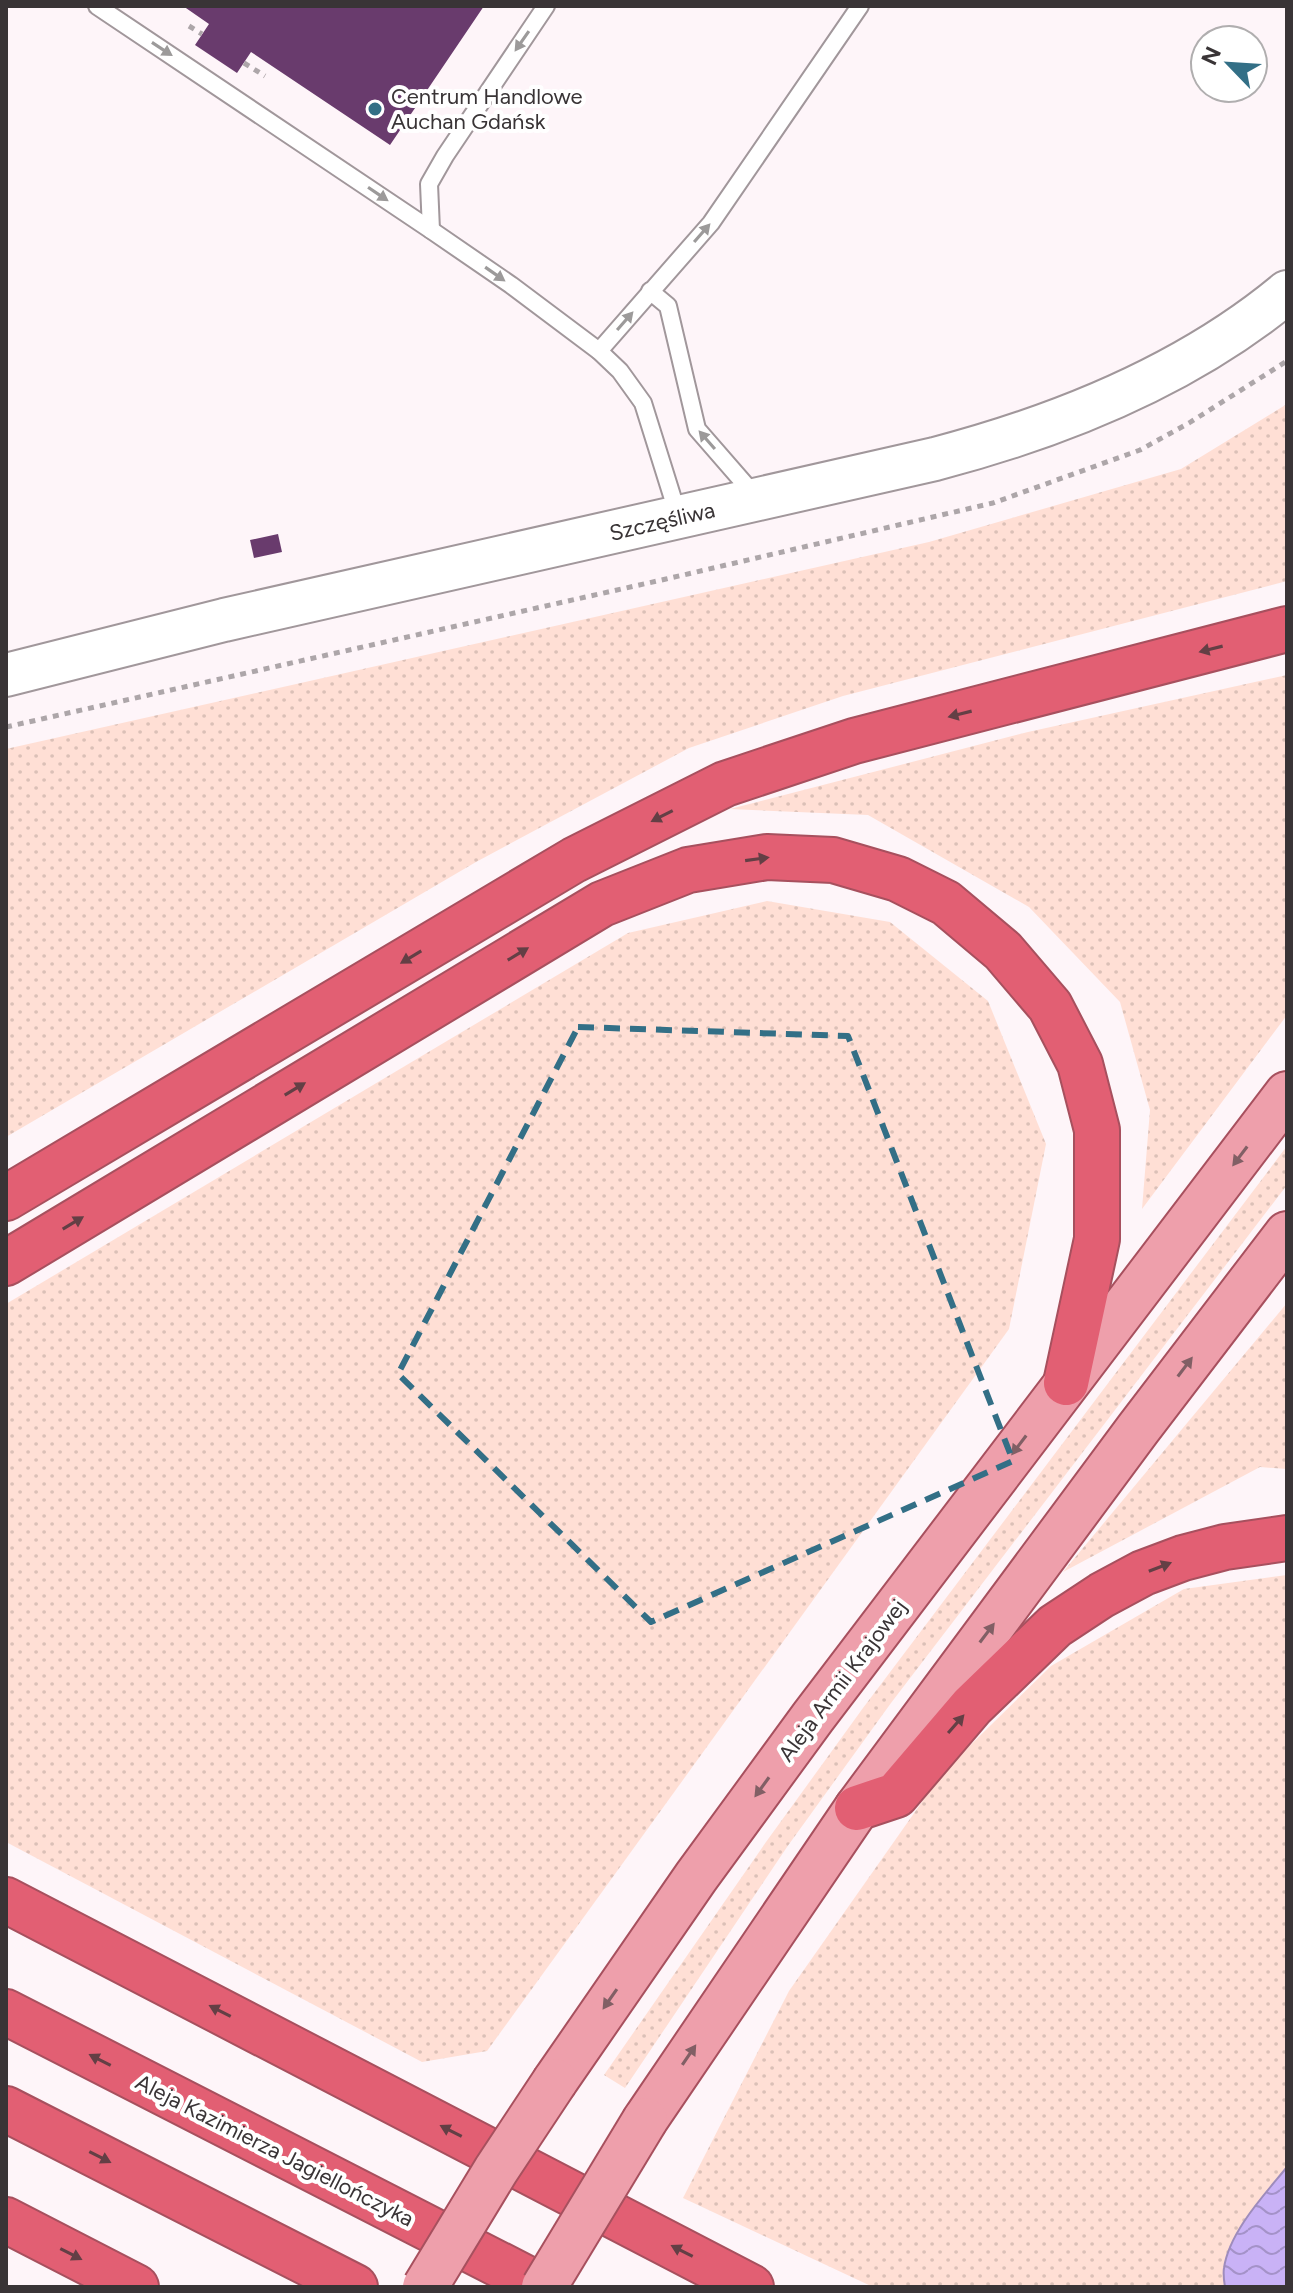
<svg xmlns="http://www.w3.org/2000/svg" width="1293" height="2293" viewBox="0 0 1293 2293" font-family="Figtree,sans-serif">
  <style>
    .grass { fill: url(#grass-dots) }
    .water { fill: url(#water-waves); stroke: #9e8cbc; stroke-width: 2 }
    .building { fill: #693b6d }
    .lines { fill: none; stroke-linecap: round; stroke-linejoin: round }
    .service-casing { stroke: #a1979b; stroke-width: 20 }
    .tertiary-casing { stroke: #a1979b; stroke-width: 46 }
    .primary-casing { stroke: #a7505e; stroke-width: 48 }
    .motorway-casing { stroke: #a7505e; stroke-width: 48 }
    .path { stroke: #ada6a9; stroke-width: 5; stroke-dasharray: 6 6; stroke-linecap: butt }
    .service { stroke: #fff; stroke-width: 16 }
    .tertiary { stroke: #fff; stroke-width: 42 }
    .primary { stroke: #ee9fab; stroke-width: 44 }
    .motorway { stroke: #e25f73; stroke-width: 44 }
    .primary-bridge-casing { stroke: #a7505e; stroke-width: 48; stroke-linecap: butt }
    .primary-bridge { stroke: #ee9fab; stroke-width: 44 }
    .oneway { fill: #9c9a9a }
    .oneway2 { fill: #633f45 }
    .oneway3 { fill: #815f65 }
    .marked { fill: none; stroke: #336f86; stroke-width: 6; stroke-dasharray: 16 10; stroke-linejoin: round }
    .poi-dot { fill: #336f86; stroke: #fff; stroke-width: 3 }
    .labels { text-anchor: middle; stroke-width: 8; stroke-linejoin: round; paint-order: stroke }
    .poi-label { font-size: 22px; fill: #393436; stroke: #fff; text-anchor: start }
    .street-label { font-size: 22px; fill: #393436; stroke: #fff }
  </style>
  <defs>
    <pattern id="grass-dots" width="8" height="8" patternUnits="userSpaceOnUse" patternTransform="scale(2)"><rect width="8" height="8" fill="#ffdfd5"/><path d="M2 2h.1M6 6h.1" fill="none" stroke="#dbc0b7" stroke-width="1.8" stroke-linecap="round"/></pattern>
    <pattern id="water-waves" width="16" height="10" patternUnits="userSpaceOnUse" patternTransform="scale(2)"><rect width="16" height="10" fill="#c9b2f6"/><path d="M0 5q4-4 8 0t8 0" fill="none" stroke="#a492c8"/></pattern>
  </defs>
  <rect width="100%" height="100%" fill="#fef5f9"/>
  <g class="grass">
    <polygon points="1287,404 1287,581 843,696 689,748 476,862 6,1137 6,749 929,542 1181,469"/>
    <polygon points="1287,675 1287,1015 1142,1209 1150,1110 1120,1002 1029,907 868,815 730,809 1028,732"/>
    <polygon points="767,901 890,922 988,1001 1046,1144 1009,1329 487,2051 422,2062 6,1842 6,1304 628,933"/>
    <polygon points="1287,1146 1287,1185 891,1703 787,1847 625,2088 604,2075 766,1842 863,1708"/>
    <polygon points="1287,1303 1287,1469 1260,1467 1063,1572"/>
    <polygon points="1287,1575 1287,2287 873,2287 683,2198 789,1991 943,1772 1051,1666 1184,1589"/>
  </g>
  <path class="water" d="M 1287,2167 L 1287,2287 L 1225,2287 C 1224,2281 1223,2274 1224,2268 C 1229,2232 1265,2194 1287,2167 Z"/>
  <g class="building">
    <polygon points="183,6 484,6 390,145 251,52 237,73 195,45 209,24"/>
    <polygon points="278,534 282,552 254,558 250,540"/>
  </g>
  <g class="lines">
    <g class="service-casing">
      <g id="service">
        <polyline points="97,6 431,230 511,285 599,351 620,371 643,403 678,515"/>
        <polyline points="431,230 429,184 445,156 546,6"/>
        <polyline points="650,291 668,306 697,429 757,498"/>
        <polyline points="599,351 711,223 860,6"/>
      </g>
    </g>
    <g class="tertiary-casing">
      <path id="tertiary" d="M 6,675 L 224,620 L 935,459 C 1061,426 1186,376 1287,292"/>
    </g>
    <g class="primary-casing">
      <g id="primary">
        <polyline points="555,2081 696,1877 813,1717 1287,1094"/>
        <polyline points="645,2120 857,1808 1138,1429 1287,1234"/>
      </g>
    </g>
    <g class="motorway-casing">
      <g id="motorway">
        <polyline points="6,1198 574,860 725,784 854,741 1287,629"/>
        <polyline points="6,1263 602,904 688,870 767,857 833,860 898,879 946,903 1003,951 1050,1006 1080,1064 1097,1130 1097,1239 1066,1383"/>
        <polyline points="857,1808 896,1795 972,1706 1055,1626 1102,1595 1143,1573 1183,1558 1225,1547 1287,1538"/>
        <polyline points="6,1900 751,2287"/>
        <polyline points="6,2012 543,2287"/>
        <polyline points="6,2109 355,2287"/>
        <polyline points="6,2220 136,2287"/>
      </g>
    </g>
    <g class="path">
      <polyline points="189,26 202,34"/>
      <polyline points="244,63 265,76"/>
      <polyline points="6,727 666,579 993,503 1140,450 1189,423 1287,361"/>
    </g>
    <use href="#service" class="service"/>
    <use href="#tertiary" class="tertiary"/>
    <use href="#primary" class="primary"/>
    <use href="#motorway" class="motorway"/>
    <g class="primary-bridge-casing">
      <g id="primary-bridge">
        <polyline points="425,2287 496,2170 555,2081"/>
        <polyline points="544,2287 645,2120"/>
      </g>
    </g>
    <use href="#primary-bridge" class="primary-bridge"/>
  </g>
  <defs><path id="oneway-solid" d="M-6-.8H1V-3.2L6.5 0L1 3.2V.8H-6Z" transform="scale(2)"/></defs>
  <g class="oneway">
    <use href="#oneway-solid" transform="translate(522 41) rotate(125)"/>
    <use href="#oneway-solid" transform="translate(162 49) rotate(33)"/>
    <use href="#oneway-solid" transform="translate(378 194) rotate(34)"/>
    <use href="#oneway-solid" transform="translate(702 233) rotate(-49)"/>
    <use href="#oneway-solid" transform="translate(495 274) rotate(35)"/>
    <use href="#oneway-solid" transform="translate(625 321) rotate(-49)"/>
    <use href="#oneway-solid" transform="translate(707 440) rotate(-131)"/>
  </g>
  <g class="oneway2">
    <use href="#oneway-solid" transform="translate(1211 649) rotate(166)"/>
    <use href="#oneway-solid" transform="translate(960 714) rotate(166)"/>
    <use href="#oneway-solid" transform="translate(662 816) rotate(153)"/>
    <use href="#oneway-solid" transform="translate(757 859) rotate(-8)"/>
    <use href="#oneway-solid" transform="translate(518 954) rotate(-31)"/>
    <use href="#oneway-solid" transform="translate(411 957) rotate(149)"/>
    <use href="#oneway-solid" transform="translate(295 1089) rotate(-31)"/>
    <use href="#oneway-solid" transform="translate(73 1223) rotate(-31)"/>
    <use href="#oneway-solid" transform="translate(1160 1567) rotate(-21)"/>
    <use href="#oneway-solid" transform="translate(956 1724) rotate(-49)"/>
    <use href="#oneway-solid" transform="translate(220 2011) rotate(-153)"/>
    <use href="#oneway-solid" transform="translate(100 2060) rotate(-153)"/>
    <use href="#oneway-solid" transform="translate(451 2131) rotate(-153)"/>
    <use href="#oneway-solid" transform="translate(100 2157) rotate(27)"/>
    <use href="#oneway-solid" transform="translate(682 2251) rotate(-153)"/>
    <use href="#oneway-solid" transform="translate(71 2254) rotate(27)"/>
  </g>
  <g class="oneway3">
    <use href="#oneway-solid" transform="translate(1240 1156) rotate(127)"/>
    <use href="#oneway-solid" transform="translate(1185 1367) rotate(-53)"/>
    <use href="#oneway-solid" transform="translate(1019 1445) rotate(127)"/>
    <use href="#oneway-solid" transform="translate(987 1633) rotate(-53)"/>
    <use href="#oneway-solid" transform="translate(762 1787) rotate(126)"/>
    <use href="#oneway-solid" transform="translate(610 1999) rotate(125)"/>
    <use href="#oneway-solid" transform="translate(689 2055) rotate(-56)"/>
  </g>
  <path class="marked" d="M 578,1027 L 848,1036 L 1013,1461 L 651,1622 L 398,1374 Z"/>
  <circle class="poi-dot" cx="375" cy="109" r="8"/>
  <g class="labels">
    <g class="poi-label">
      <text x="391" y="104">Centrum Handlowe<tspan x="391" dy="25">Auchan Gdańsk</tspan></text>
    </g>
    <g class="street-label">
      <text transform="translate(662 521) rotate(-13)" y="8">Szczęśliwa</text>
      <text transform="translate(842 1680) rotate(-53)" y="8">Aleja Armii Krajowej</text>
      <text transform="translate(275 2150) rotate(27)" y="8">Aleja Kazimierza Jagiellończyka</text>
    </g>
  </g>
  <rect width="1293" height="2293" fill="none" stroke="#393436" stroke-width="16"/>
  <g transform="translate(1229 64) rotate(295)"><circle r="38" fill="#ffffff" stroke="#b0aeaf" stroke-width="2"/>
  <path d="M0-6L14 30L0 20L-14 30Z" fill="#336f86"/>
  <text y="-12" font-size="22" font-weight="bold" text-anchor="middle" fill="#393436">N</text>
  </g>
</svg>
